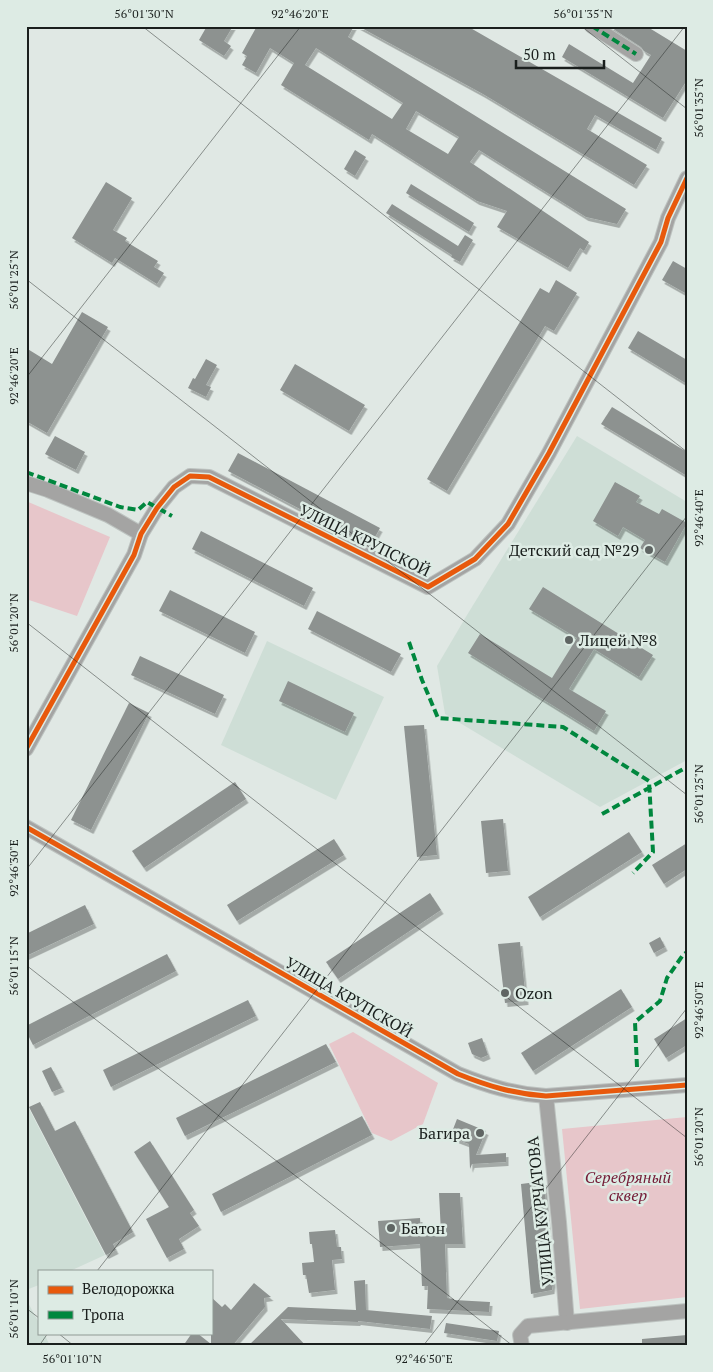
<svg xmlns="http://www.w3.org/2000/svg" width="713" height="1372" viewBox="0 0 713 1372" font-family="'PT Serif',serif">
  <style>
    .built { fill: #ceded6 }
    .green { fill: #e7c6ca }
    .building { fill: #8d9290; fill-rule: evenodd; filter: url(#shadow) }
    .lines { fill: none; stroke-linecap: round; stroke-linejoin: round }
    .minor-casing { stroke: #bdc3c0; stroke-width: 16 }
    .minor { stroke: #a4a4a3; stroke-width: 14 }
    .quiet { stroke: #00873e; stroke-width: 4; stroke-dasharray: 8 4; stroke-linecap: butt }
    .cycleway-casing { stroke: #ddebe4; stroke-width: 8 }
    .cycleway { stroke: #e8590c; stroke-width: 5 }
    .ticks { fill: none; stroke: #1a1f1d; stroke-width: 1; stroke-opacity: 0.45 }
    .poi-dot { fill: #5f6563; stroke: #ddebe4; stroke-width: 2 }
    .labels { text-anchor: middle; stroke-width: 5; stroke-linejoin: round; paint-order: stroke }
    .street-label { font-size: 16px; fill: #1a1f1d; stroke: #ddebe4 }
    .poi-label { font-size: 16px; fill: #1a1f1d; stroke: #ddebe4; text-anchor: start }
    .park-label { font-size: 16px; font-style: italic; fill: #741b36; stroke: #ddebe4 }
    .neatline { fill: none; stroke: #1a1f1d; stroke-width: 2 }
    .ticks-label { font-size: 12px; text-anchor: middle; fill: #1a1f1d }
  </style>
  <defs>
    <filter id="shadow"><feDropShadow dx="2.5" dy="4" stdDeviation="0" flood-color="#0004"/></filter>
  </defs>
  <rect width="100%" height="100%" fill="#e0e8e4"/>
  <g class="built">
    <polygon points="577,436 687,502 687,760 600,807 445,714 437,666 467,615"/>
    <polygon points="267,641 384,697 336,800 221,745"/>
    <polygon points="26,1103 105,1255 70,1271 39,1271 39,1285 26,1290"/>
    <polygon points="26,1299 39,1323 39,1333 44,1333 50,1346 26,1346"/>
  </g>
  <g class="green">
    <polygon points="26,501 110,537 77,616 26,599"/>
    <polygon points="353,1032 438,1083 423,1124 391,1141 372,1133 329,1044"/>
    <polygon points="687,1117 687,1297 580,1309 562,1129"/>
  </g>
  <g class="building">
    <polygon points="207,26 233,26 224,41 231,46 224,56 199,40"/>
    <path d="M 257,26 L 354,26 L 348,37 L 626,209 L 617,224 L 586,217 L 479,150 L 470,162 L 589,242 L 584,251 L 580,248 L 568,268 L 497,227 L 507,211 L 477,201 L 372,134 L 369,140 L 281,85 L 294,63 L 270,48 L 256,73 L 242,65 L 247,56 L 242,53 ZM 316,48 L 403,103 L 392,119 L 305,65 ZM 416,111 L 459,137 L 448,154 L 406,129 Z"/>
    <polygon points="358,26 467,26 662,138 656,150 595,115 587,129 647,165 634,185 483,94"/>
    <polygon points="609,26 646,26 687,51 687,80 663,118 562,57 569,44 633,83 651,55 644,51 641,47"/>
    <polygon points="355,150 366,157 355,176 344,169"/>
    <polygon points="106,182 132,198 113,230 127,238 125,241 158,261 154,267 164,273 157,284 115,258 112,263 72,238"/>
    <polygon points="411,184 474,223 469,232 406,193"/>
    <polygon points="392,204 458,246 465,235 473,240 460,262 451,257 452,255 386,213"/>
    <polygon points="673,261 687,269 687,294 662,280"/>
    <polygon points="556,280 577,293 554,331 545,326 447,491 427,479 540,288 549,293"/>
    <polygon points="82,312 108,327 47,433 26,421 26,348 52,364"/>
    <polygon points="638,331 687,360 687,384 628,348"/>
    <polygon points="206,359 217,365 206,385 211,387 206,397 188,388 193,378 195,379"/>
    <polygon points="295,364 365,405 349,431 280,390"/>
    <polygon points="612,407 687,452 687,476 601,424"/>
    <polygon points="55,436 85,452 76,470 45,454"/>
    <polygon points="238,453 380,528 370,546 228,471"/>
    <polygon points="615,482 640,496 636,502 659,514 662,509 687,523 665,562 640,548 645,540 623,527 618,536 593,521"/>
    <polygon points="201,531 313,588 304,606 192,549"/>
    <polygon points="543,587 653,655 639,677 594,649 569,689 606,711 594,731 468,653 480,634 552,678 577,638 529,609"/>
    <polygon points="170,590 255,632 245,653 159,611"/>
    <polygon points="317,611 401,654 391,672 308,629"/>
    <polygon points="140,656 224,695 215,714 131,675"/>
    <polygon points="288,681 354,713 345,732 279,701"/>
    <polygon points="129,703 149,713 91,830 71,820"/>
    <polygon points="424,725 437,855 417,857 404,726"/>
    <polygon points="235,782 246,799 144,868 132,851"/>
    <polygon points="503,819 508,871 486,873 481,821"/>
    <polygon points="629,832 642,852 540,917 528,897"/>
    <polygon points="334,839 344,855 237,921 227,905"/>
    <polygon points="687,843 687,869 664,884 652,865"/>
    <polygon points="430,893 441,910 338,979 326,962"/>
    <polygon points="85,905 94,924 26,956 26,934"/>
    <polygon points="660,937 665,947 654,953 649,943"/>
    <polygon points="520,942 526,1001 505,1003 498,944"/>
    <polygon points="167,954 176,971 33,1045 26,1031 26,1026"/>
    <polygon points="621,989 632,1007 533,1071 521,1053"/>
    <polygon points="248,1000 256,1016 111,1087 103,1070"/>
    <polygon points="687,1018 687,1045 666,1058 654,1039"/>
    <polygon points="482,1038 488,1055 481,1058 472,1054 468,1043"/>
    <polygon points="326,1044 336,1062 185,1136 176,1118"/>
    <polygon points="51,1067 62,1088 52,1092 42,1071"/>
    <polygon points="40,1102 55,1131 75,1121 133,1232 113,1244 116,1250 106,1255 29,1107"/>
    <polygon points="362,1116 372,1135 221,1212 212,1194"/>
    <polygon points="457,1119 486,1131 476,1155 506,1153 506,1162 472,1164 470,1169 469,1144 450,1137"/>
    <polygon points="150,1141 194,1210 190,1213 199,1226 179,1239 184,1249 167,1258 146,1219 169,1207 134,1152"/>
    <polygon points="544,1181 553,1283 552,1290 531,1294 521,1184"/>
    <polygon points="439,1193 460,1193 463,1244 445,1244 447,1298 454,1299 454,1300 490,1302 489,1312 427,1309 428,1286 422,1286 420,1244 380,1247 378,1221 420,1218 421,1234 441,1233"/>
    <polygon points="335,1230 337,1247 341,1247 342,1259 332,1260 335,1290 309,1293 306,1275 303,1275 302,1263 314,1262 312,1244 310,1244 309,1232"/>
    <polygon points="365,1280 366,1310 432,1316 430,1329 358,1321 358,1322 281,1319 306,1346 248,1346 288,1307 356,1310 354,1281"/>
    <polygon points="254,1283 271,1297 264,1298 265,1307 232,1346 183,1346 192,1333 197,1333 211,1344 211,1297 222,1307 225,1304 231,1310"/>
    <polygon points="446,1323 499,1331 497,1341 444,1333"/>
    <polygon points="687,1335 687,1346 642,1346 642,1339"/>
  </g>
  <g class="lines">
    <g class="minor-casing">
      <g id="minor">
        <polyline points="592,26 636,54"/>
        <polyline points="26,483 48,490 108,515 141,534"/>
        <polyline points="26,749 134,555 141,534 157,508 174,487 190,476 209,477 428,587 475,559 508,524 549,453 661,242 668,218 687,178"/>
        <path d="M 26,827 L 458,1074 C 488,1086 514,1094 546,1096 L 687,1085"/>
        <polyline points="546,1096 559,1222 567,1323"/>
        <polyline points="522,1346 520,1335 528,1326 687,1311"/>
      </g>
    </g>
    <use href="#minor" class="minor"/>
    <g class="quiet">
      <polyline points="592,26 636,54"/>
      <polyline points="26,472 120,507 138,510 147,502 172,516"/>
      <polyline points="409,642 422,680 438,718 563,727 649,781 653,852 633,873"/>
      <polyline points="602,814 687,767"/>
      <polyline points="637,1067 635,1022 660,1001 667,978 683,955 687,952"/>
    </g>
    <g class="cycleway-casing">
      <g id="cycleway">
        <polyline points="26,749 134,555 141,534 157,508 174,487 190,476 209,477 428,587 475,559 508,524 549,453 661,242 668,218 687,178"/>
        <path d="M 26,827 L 458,1074 C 488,1086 514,1094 546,1096 L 687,1085"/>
      </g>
    </g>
    <use href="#cycleway" class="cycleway"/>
  </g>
  <path class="ticks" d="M 142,26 L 687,452M 581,26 L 687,109M 26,279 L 687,795M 26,378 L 301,26M 26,622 L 687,1138M 26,870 L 685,26M 26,965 L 513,1346M 97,1271 L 687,516M 26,1308 L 39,1318M 58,1333 L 74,1346M 39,1346 L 48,1333M 423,1346 L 687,1008"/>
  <g class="poi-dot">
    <circle cx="649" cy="550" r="5"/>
    <circle cx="569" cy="640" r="5"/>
    <circle cx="505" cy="993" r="5"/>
    <circle cx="480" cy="1133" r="5"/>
    <circle cx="391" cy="1228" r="5"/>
  </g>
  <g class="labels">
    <g class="street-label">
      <text transform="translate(365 540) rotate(26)" y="6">УЛИЦА КРУПСКОЙ</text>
      <text transform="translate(349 997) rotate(30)" y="6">УЛИЦА КРУПСКОЙ</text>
      <text transform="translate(540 1211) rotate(-96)" y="6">УЛИЦА КУРЧАТОВА</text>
    </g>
    <g class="poi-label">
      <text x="639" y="556" text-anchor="end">Детский сад №29</text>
      <text x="579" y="646">Лицей №8</text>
      <text x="515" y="999">Ozon</text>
      <text x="470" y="1139" text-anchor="end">Багира</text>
      <text x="401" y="1234">Батон</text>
    </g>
    <g class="park-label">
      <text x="628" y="1183">Серебряный<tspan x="628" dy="18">сквер</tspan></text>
    </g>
  </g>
  <rect width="713" height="1372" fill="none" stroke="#ddebe4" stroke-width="55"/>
  <rect x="38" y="1270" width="175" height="65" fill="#ddebe4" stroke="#8f9994"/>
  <rect x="48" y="1286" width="25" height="8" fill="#e8590c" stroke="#8f9994"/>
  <text x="82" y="1294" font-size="15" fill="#1a1f1d">Велодорожка</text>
  <rect x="48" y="1311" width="25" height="8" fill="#00873e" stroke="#8f9994"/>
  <text x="82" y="1320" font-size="15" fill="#1a1f1d">Тропа</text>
  <path d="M516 60v8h88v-8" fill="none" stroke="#1a1f1d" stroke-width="2.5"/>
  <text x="523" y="60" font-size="15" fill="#1a1f1d" stroke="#ddebe4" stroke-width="4" paint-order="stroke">50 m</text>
  <rect x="28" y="28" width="658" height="1316" class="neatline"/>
  <g class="ticks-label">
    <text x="144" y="18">56°01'30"N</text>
    <text x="300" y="18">92°46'20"E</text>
    <text x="583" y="18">56°01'35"N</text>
    <text transform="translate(699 108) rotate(-90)" y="4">56°01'35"N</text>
    <text transform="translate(14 280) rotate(-90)" y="4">56°01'25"N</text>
    <text transform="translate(14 376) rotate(-90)" y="4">92°46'20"E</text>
    <text transform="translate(699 518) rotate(-90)" y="4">92°46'40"E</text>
    <text transform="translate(14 623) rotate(-90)" y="4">56°01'20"N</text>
    <text transform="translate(699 794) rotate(-90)" y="4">56°01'25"N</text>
    <text transform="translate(14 868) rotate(-90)" y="4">92°46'30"E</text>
    <text transform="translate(14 966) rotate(-90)" y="4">56°01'15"N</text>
    <text transform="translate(699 1010) rotate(-90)" y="4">92°46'50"E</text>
    <text transform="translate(699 1137) rotate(-90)" y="4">56°01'20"N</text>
    <text transform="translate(14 1309) rotate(-90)" y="4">56°01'10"N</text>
    <text x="72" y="1363">56°01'10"N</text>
    <text x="424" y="1363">92°46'50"E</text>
  </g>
</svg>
